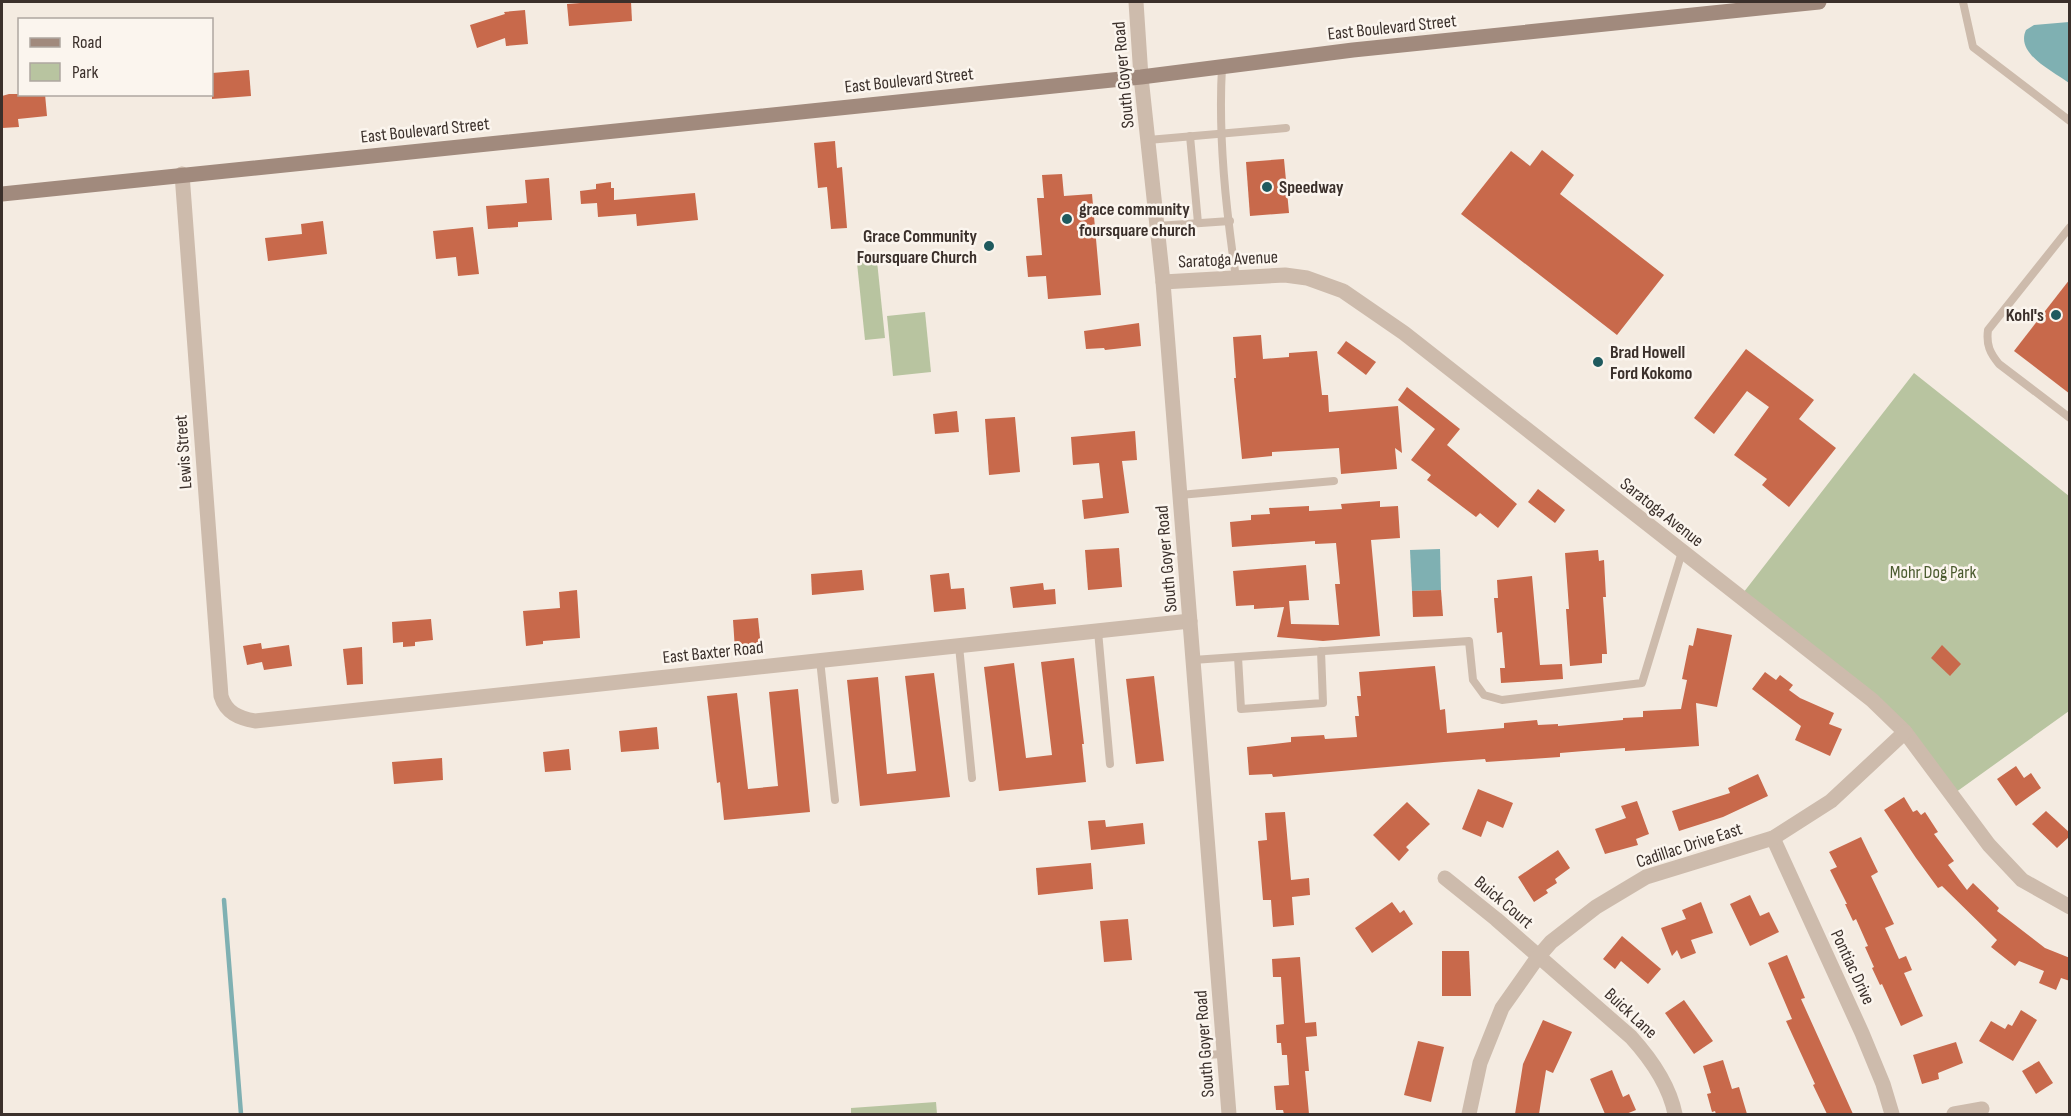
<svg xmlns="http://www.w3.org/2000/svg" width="2071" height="1116" viewBox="0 0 2071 1116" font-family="'Sofia Sans Condensed',sans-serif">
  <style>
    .green { fill: #b8c4a0 }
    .water { fill: #7fb0b2 }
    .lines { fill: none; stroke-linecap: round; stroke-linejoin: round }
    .stream { stroke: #7fb0b2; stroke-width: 4.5 }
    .building { fill: #c8694b }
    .service { stroke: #cdbbac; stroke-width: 8 }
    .minor { stroke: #cdbbac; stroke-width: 15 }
    .tertiary { stroke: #cdbbac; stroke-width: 15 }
    .secondary { stroke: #a18a7d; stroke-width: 15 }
    .poi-dot { fill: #1f5a5e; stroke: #fbf5ee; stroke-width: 2 }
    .labels { text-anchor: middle; stroke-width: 5; stroke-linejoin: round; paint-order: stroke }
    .street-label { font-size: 18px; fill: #3b302b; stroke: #fbf5ee }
    .poi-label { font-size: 18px; font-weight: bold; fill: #3b302b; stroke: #fbf5ee; text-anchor: start }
    .park-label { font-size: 18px; fill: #4a5a2e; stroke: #fbf5ee }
  </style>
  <rect width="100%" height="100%" fill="#f4ebe1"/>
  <g class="green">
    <polygon points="877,261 885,338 865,340 857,263"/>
    <polygon points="925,312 931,372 893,376 887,316"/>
    <polygon points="1914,373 2069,496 2069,711 1952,795 1905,732 1740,597"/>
    <polygon points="936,1102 937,1114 851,1114 851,1108"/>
  </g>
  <g class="water">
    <path d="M 2069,22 L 2070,22 L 2069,83 C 2053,71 2015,54 2026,30 L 2034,25 Z"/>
    <polygon points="1440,549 1441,590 1412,591 1410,550"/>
  </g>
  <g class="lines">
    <polyline class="stream" points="224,900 241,1114"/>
  </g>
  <g class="building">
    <polygon points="594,2 631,2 632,21 569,26 567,4"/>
    <polygon points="525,10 528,44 506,46 505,38 477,48 470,25 505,14 504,12"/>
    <polygon points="249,70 251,96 212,99 212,73"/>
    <polygon points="9,94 45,94 47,116 18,119 19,127 2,128 2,96"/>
    <polygon points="835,141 837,168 842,167 847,228 831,229 827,187 818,188 814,143"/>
    <polygon points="1542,150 1574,175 1560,194 1664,275 1617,335 1461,214 1511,151 1530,166"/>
    <polygon points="1284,159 1289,213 1250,216 1246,162"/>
    <polygon points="1062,174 1064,196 1092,194 1101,295 1048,299 1046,276 1028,277 1026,256 1042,255 1037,198 1044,198 1042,175"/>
    <polygon points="549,178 552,220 518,222 518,227 488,229 486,206 527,203 525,180"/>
    <polygon points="611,182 611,188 614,188 614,200 695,193 698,220 637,226 636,214 598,217 597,203 581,204 580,191 596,189 596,184"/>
    <polygon points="323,221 327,254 268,261 265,238 302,234 301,224"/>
    <polygon points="473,227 479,274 458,276 456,257 436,259 433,231"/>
    <polygon points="2070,279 2070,394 2014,351"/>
    <polygon points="1139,323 1141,346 1105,350 1104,348 1086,349 1084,331"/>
    <polygon points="1261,335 1263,359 1289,357 1289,353 1317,351 1322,395 1328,395 1329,412 1398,406 1402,453 1395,448 1397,469 1341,474 1339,448 1272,452 1272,456 1242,459 1234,378 1236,378 1233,337"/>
    <polygon points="1346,341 1376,362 1366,375 1337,353"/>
    <polygon points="1746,349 1814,400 1799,419 1836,448 1789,507 1762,485 1767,479 1734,455 1769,407 1747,391 1714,434 1694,418"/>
    <polygon points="1407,387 1460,429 1447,445 1517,504 1498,528 1480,513 1476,517 1427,480 1431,475 1411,460 1435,429 1398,400"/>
    <polygon points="957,411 959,432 935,434 933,414"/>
    <polygon points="1015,417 1020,472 989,475 985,419"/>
    <polygon points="1135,431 1137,460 1122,461 1129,513 1084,519 1082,500 1103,498 1099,463 1073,465 1071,437"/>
    <polygon points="1538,489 1565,510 1555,523 1528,502"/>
    <polygon points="1380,501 1380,507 1398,506 1400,538 1371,540 1380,636 1323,641 1277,637 1284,607 1254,609 1254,605 1236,606 1233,571 1306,565 1309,600 1289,601 1291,624 1339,625 1335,584 1340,584 1336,543 1315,544 1315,541 1232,547 1230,522 1251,520 1251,515 1270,514 1269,508 1309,506 1309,511 1342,509 1341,504"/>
    <polygon points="1119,548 1122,587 1088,590 1085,550"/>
    <polygon points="1598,550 1599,561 1604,560 1606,597 1603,597 1607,654 1602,654 1602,663 1570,666 1566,609 1569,609 1565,553"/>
    <polygon points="862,570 864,590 812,595 811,574"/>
    <polygon points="949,573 951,589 964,588 966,609 934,612 930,575"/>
    <polygon points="1532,576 1540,665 1562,664 1563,679 1501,683 1500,668 1505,668 1502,632 1497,633 1494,598 1498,598 1497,580"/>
    <polygon points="1043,583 1044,590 1055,589 1056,604 1013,608 1010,587"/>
    <polygon points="577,590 580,638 543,641 543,644 526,646 523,611 560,608 559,592"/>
    <polygon points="1441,590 1443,616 1413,617 1412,591"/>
    <polygon points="758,618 761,648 735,650 733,620"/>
    <polygon points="431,619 433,640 415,642 415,646 403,647 403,642 393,643 392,622"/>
    <polygon points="1697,628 1732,635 1717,707 1696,703 1699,746 1625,751 1625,748 1584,751 1560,753 1560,757 1486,762 1485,759 1444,762 1273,777 1272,774 1249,775 1247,747 1291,742 1291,737 1324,735 1325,739 1357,737 1355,716 1359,716 1357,696 1361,696 1359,672 1435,666 1440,710 1445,709 1447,733 1504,728 1504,723 1537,720 1538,725 1558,724 1558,726 1623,720 1623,718 1643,717 1643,711 1681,709 1687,680 1682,679 1689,645 1693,646"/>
    <polygon points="261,643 262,649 289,645 292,666 264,670 262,662 247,665 243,646"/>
    <polygon points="1942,645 1961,664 1950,676 1931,658"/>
    <polygon points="362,647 363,684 347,685 343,649"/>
    <polygon points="1074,658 1084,744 1082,744 1086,782 999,791 984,667 1014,663 1026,758 1052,755 1041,662"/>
    <polygon points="1765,672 1776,680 1780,675 1793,685 1789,690 1800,698 1834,713 1829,724 1842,729 1830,756 1795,740 1801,726 1752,689"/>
    <polygon points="934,673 950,797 860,806 847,680 878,677 887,774 916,771 905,676"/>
    <polygon points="1154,676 1164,761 1136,764 1126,679"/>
    <polygon points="798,689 810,812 724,820 720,782 717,783 707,696 737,693 748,789 778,786 769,692"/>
    <polygon points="657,727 659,749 621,752 619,731"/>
    <polygon points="569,749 571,770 545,772 543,752"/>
    <polygon points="442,758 443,780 394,784 392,762"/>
    <polygon points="2016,766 2024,778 2031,773 2041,788 2016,806 1997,779"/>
    <polygon points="1758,774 1768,796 1723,817 1679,831 1672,811 1730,793 1728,788"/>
    <polygon points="1478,789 1513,803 1503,828 1487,821 1481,837 1462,829"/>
    <polygon points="1904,797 1913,812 1917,810 1921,815 1925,812 1938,832 1934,834 1954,861 1948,865 1967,890 1973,883 1999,908 1997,911 2045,948 2070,958 2070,981 2061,978 2056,990 2039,983 2044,971 2019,961 2015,966 1991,947 1997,940 1942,886 1938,888 1916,858 1884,810"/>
    <polygon points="1637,801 1649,834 1636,839 1638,845 1605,854 1595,829 1626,818 1621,806"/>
    <polygon points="1407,802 1430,824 1406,847 1409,850 1399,861 1373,835"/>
    <polygon points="2046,811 2070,833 2070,836 2057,848 2032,824"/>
    <polygon points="1285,812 1291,880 1309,878 1310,895 1292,897 1294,925 1273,927 1271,900 1263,900 1258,841 1267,840 1265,813"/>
    <polygon points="1105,820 1106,827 1143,823 1145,844 1091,850 1088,821"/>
    <polygon points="1861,837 1878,872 1871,876 1894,924 1885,928 1899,959 1906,956 1912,970 1904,973 1923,1016 1901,1026 1882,984 1880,985 1872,968 1874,967 1865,947 1868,946 1856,919 1853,921 1845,904 1847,904 1830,870 1837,867 1829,852"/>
    <polygon points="1558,850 1570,868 1555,879 1557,883 1546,890 1548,893 1534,902 1518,877"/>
    <polygon points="1091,863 1093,889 1038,895 1036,868"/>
    <polygon points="1750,895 1760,916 1769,912 1779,932 1750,946 1730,904"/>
    <polygon points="1392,902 1400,913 1404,910 1413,924 1372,953 1355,928"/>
    <polygon points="1701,902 1713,933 1691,940 1696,953 1681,959 1677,950 1672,956 1661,928 1686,919 1682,910"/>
    <polygon points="1128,919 1132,960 1104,962 1100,921"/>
    <polygon points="1622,936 1661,969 1648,984 1621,961 1615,969 1603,959"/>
    <polygon points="1442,951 1469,951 1471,996 1442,996"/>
    <polygon points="1787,955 1805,998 1801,999 1853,1114 1827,1114 1813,1085 1815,1084 1786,1021 1792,1019 1768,963"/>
    <polygon points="1300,957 1305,1023 1316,1022 1317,1036 1306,1037 1309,1071 1305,1071 1309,1114 1284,1114 1283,1110 1276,1110 1274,1086 1289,1085 1287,1055 1282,1055 1281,1043 1277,1043 1276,1025 1284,1024 1281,977 1273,977 1272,959"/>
    <polygon points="1684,1000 1713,1041 1694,1054 1665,1013"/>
    <polygon points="2021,1010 2037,1020 2013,1061 1979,1041 1991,1021 2005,1029 2008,1024 2012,1026"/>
    <polygon points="1543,1020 1572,1032 1553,1073 1546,1070 1539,1114 1515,1114 1523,1064"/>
    <polygon points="1418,1041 1444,1047 1431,1102 1404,1095"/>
    <polygon points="1956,1042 1963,1063 1938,1073 1939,1079 1922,1084 1913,1055"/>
    <polygon points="1723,1060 1732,1089 1739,1087 1747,1114 1716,1114 1715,1111 1712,1112 1707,1094 1711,1093 1703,1066"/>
    <polygon points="2039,1061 2053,1083 2036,1094 2022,1071"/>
    <polygon points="1612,1070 1623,1097 1629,1094 1636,1110 1626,1114 1605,1114 1590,1079"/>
  </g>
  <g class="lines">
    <g class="service">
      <polyline points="1963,2 1973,47 2070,121"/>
      <path d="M 1222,67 C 1218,137 1226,209 1236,278"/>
      <polyline points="1190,136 1198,223"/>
      <polyline points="1148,140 1286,128"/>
      <polyline points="1157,226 1230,221"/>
      <path d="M 2070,227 L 1988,330 C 1986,345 1990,353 1999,364 L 2070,418"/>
      <polyline points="1180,495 1334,481"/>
      <polyline points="1098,631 1110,764"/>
      <polyline points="959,646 972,778"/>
      <polyline points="1238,657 1241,709 1323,703 1321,651"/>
      <polyline points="820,660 835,800"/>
      <polyline points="1193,660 1469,641 1473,680 1484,695 1502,700 1642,683 1682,552"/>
      <polyline points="1204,1055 1224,1054"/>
    </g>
    <g class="minor">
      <path d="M 182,174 L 221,696 C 226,713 239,718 255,721 L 1190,621"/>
      <polyline points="1163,282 1285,275 1307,278 1343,291 1404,333 1872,700 1905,732 1989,845 2022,880 2070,907"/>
      <polyline points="1773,838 1862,1033 1883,1084 1892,1114"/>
      <path d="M 1445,878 L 1496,919 L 1631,1037 C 1651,1059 1669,1084 1675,1114"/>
      <polyline points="1469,1114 1480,1063 1502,1008 1538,957 1551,942 1596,907 1646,877 1773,838 1831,801 1905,732"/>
      <polyline points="1954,1114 1982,1109"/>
    </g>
    <polyline class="tertiary" points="1136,2 1141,77 1163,282 1229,1114"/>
    <polyline class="secondary" points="2,194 1141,77 1353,50 1819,2"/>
  </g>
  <g class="poi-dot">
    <circle cx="1267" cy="187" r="6"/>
    <circle cx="1067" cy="219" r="6"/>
    <circle cx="989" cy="246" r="6"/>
    <circle cx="2056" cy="315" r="6"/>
    <circle cx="1598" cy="362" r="6"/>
  </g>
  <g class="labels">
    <g class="street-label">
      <text transform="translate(1392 27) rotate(-6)" y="6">East Boulevard Street</text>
      <text transform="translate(1123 75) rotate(-95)" y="6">South Goyer Road</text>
      <text transform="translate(909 80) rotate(-6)" y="6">East Boulevard Street</text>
      <text transform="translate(425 130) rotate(-6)" y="6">East Boulevard Street</text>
      <text transform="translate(1228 259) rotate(-3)" y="6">Saratoga Avenue</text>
      <text transform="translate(183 452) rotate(-94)" y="6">Lewis Street</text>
      <text transform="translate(1662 512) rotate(38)" y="6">Saratoga Avenue</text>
      <text transform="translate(1166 559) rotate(-95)" y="6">South Goyer Road</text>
      <text transform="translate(713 652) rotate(-6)" y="6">East Baxter Road</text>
      <text transform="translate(1689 845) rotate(-18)" y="6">Cadillac Drive East</text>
      <text transform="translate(1504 902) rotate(40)" y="6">Buick Court</text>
      <text transform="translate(1853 967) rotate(65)" y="6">Pontiac Drive</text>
      <text transform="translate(1631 1013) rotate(43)" y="6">Buick Lane</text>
      <text transform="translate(1204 1044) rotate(-94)" y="6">South Goyer Road</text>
    </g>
    <g class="poi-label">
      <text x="1279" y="193">Speedway</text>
      <text x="1079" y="215">grace community<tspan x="1079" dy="21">foursquare church</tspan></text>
      <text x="977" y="242" text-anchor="end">Grace Community<tspan x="977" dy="21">Foursquare Church</tspan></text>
      <text x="2044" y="321" text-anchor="end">Kohl's</text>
      <text x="1610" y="358">Brad Howell<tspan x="1610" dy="21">Ford Kokomo</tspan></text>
    </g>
    <g class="park-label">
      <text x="1933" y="578">Mohr Dog Park</text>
    </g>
  </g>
  <rect width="2071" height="1116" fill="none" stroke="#3b302b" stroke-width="6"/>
  <rect x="18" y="18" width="195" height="78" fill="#fbf5ee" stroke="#aea6a0" stroke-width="1.5"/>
  <rect x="30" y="38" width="30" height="9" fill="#a18a7d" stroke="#aea6a0" stroke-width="1.5"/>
  <text x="72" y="48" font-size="18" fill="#3b302b">Road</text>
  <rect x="30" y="63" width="30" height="18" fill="#b8c4a0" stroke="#aea6a0" stroke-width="1.5"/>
  <text x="72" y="78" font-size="18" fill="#3b302b">Park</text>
</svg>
